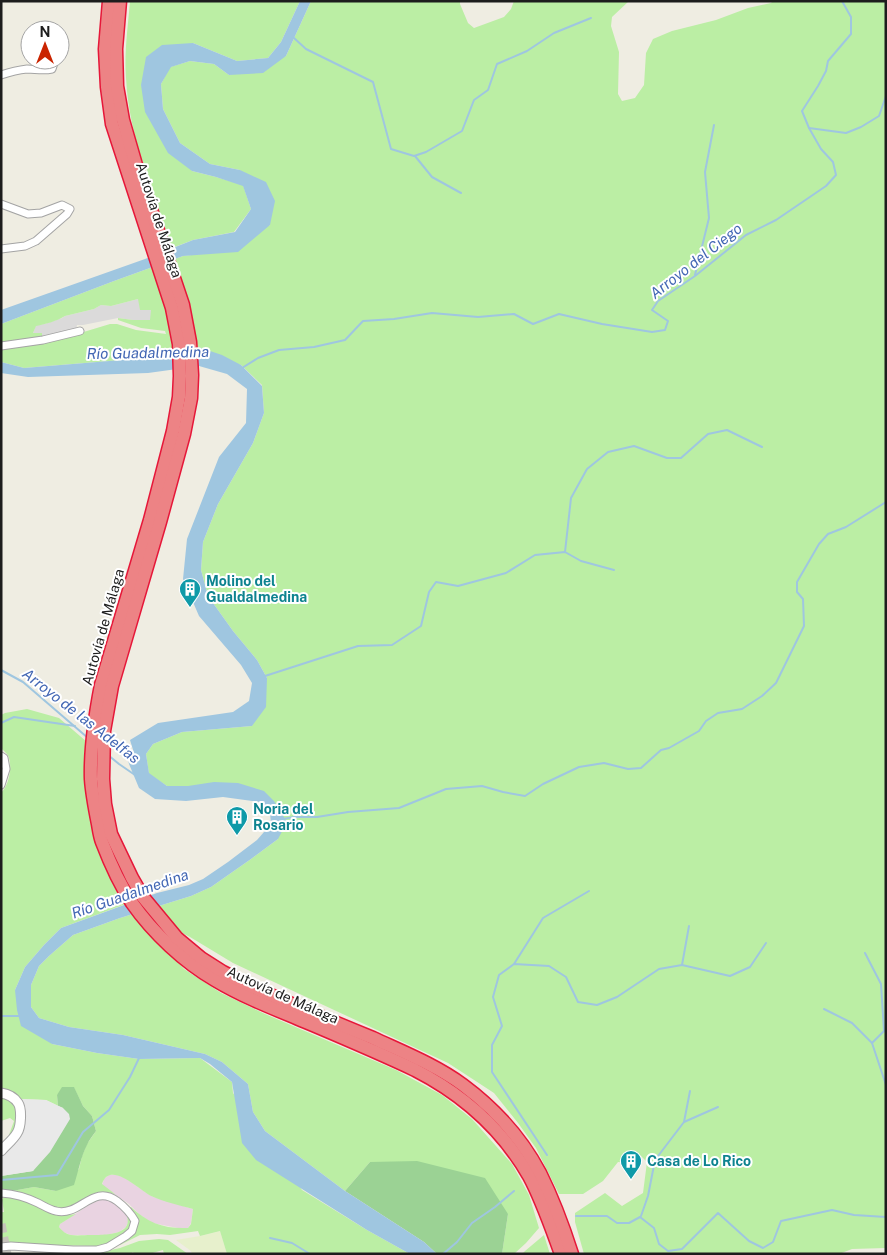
<svg xmlns="http://www.w3.org/2000/svg" width="887" height="1255" viewBox="0 0 887 1255" font-family="'Public Sans',sans-serif">
  <style>
    .residential { fill: #dbdada }
    .industrial { fill: #e9d3e1 }
    .farmland { fill: #e7f0cc }
    .grass { fill: #bbeea4 }
    .forest { fill: #9bd294 }
    .parking { fill: #e9e9e9 }
    .water { fill: #9fc6e0 }
    .lines { fill: none; stroke-linecap: round; stroke-linejoin: round }
    .stream { stroke: #9fc6e0; stroke-width: 2 }
    .tertiary-tunnel { stroke: #c5c3bb; stroke-width: 9; stroke-dasharray: 9 4.5; stroke-linecap: butt }
    .minor-casing { stroke: #a4a4a4; stroke-width: 9 }
    .tertiary-casing { stroke: #a4a4a4; stroke-width: 11 }
    .motorway-casing { stroke: #e61739; stroke-width: 15 }
    .minor { stroke: #fff; stroke-width: 7 }
    .tertiary { stroke: #fff; stroke-width: 9 }
    .motorway { stroke: #ed8385; stroke-width: 12 }
    .labels { text-anchor: middle; stroke-width: 4; stroke-linejoin: round; paint-order: stroke }
    .street-label { font-size: 14px; fill: #1d1d1d; stroke: #fff }
    .culture-label { font-size: 14px; font-weight: bold; fill: #0d838f; stroke: #fff; text-anchor: start }
    .water-label { font-size: 15px; font-style: italic; fill: #4367b4; stroke: #fff }
  </style>
  <rect width="100%" height="100%" fill="#efede2"/>
  <polygon class="residential" points="138,299 151,310 151,320 133,320 118,318 83,325 77,325 76,330 42,338 33,333 36,325 44,324 62,318 65,316 94,309 101,305 111,306"/>
  <g class="industrial">
    <polygon points="109,1175 117,1175 125,1178 151,1196 193,1209 191,1223 188,1228 178,1228 152,1223 139,1214 129,1204 102,1185 104,1179"/>
    <polygon points="105,1199 113,1202 124,1210 128,1216 128,1222 126,1227 119,1232 107,1235 71,1235 63,1232 59,1227 60,1224 89,1205 100,1200"/>
  </g>
  <polygon class="farmland" points="220,1231 227,1254 192,1254 191,1251 176,1240 200,1236"/>
  <g class="grass">
    <path d="M 130,1 L 300,1 L 281,42 L 268,58 L 237,61 L 193,43 L 141,85 L 192,171 L 216,177 L 243,185 L 251,209 L 234,232 L 193,240 L 172,248 C 153,193 129,137 126,78 C 124,53 128,26 130,1 Z"/>
    <path d="M 311,1 L 460,1 L 460,4 L 468,23 L 474,28 L 504,17 L 511,9 L 514,1 L 629,1 L 612,17 L 611,26 L 619,52 L 618,94 L 622,101 L 635,98 L 644,85 L 646,53 L 653,39 L 672,31 L 716,20 L 748,8 L 771,3 L 773,1 L 886,1 L 886,1248 L 852,1249 L 839,1254 L 584,1254 L 575,1222 L 575,1213 L 605,1193 L 622,1206 L 643,1193 L 647,1162 L 641,1156 L 629,1163 L 618,1162 L 603,1181 L 583,1194 L 559,1194 L 536,1148 L 518,1123 L 494,1093 L 448,1063 L 233,963 L 190,937 L 182,933 L 167,949 L 184,969 L 221,993 L 265,1014 L 396,1070 L 442,1095 L 472,1119 L 512,1164 L 529,1195 L 539,1228 L 526,1243 L 514,1254 L 502,1254 L 508,1214 L 370,1162 L 345,1191 L 265,1131 L 253,1112 L 248,1084 L 222,1062 L 205,1054 L 123,1035 L 69,1027 L 39,1018 L 31,1007 L 31,985 L 39,966 L 49,956 L 73,935 L 120,918 L 191,896 L 211,887 L 251,859 L 278,839 L 274,801 L 188,786 L 167,786 L 149,774 L 146,754 L 153,744 L 182,732 L 252,726 L 267,678 L 257,660 L 233,631 L 208,596 L 201,570 L 203,542 L 218,504 L 253,443 L 264,413 L 262,385 L 241,365 L 175,352 L 158,357 L 24,368 L 1,362 L 1,349 L 77,334 L 110,324 L 117,324 L 136,330 L 166,334 L 165,331 L 141,328 L 118,320 L 118,318 L 133,320 L 150,320 L 151,310 L 140,310 L 138,299 L 111,306 L 101,305 L 94,309 L 65,316 C 57,321 46,324 36,326 L 33,333 L 42,333 L 42,338 L 1,344 L 1,324 L 114,281 L 183,256 L 208,253 L 270,225 L 240,170 L 210,164 L 180,143 L 163,109 L 161,84 L 170,67 L 190,61 L 214,64 L 229,75 L 286,56 Z"/>
    <path d="M 27,709 L 59,718 L 87,742 L 87,753 L 126,904 L 61,928 L 44,945 L 25,967 L 15,990 L 52,1044 L 97,1053 L 139,1059 L 200,1058 L 232,1082 L 233,1093 L 302,1190 L 367,1230 L 410,1254 L 227,1254 L 220,1231 L 200,1236 L 198,1231 L 170,1235 L 157,1234 L 140,1235 L 120,1245 L 118,1244 C 134,1233 146,1227 129,1209 L 131,1207 C 148,1223 164,1229 188,1228 L 191,1224 L 193,1209 C 179,1205 164,1202 151,1196 C 139,1190 110,1160 102,1184 L 115,1194 C 110,1193 105,1191 99,1192 C 85,1195 75,1210 60,1209 C 53,1208 47,1204 41,1202 C 32,1197 22,1193 12,1191 L 34,1187 L 56,1191 L 79,1169 L 82,1156 L 87,1144 L 96,1131 L 92,1116 L 83,1106 L 74,1088 L 57,1095 L 58,1106 L 46,1100 L 21,1099 L 14,1093 L 1,1087 L 1,793 C 9,785 12,768 9,758 C 8,754 4,751 1,748 L 1,715 L 5,713 Z"/>
    <polygon points="1,1096 8,1099 15,1105 18,1121 11,1136 9,1135 14,1121 10,1118 1,1121"/>
    <path d="M 4,1197 C 11,1197 18,1197 24,1200 C 45,1208 51,1218 76,1214 L 60,1224 L 59,1227 C 62,1231 66,1234 71,1235 C 77,1236 85,1235 91,1235 C 106,1235 139,1235 124,1210 C 130,1216 131,1220 130,1228 L 113,1243 L 100,1246 L 46,1245 L 12,1242 L 1,1243 L 1,1212 L 4,1212 L 2,1200 Z"/>
    <polygon points="544,1235 550,1254 522,1254 525,1251"/>
    <polygon points="159,1239 168,1240 188,1254 164,1254 163,1250 149,1254 134,1254 133,1252 131,1254 83,1254 83,1251 102,1252 120,1248 139,1241"/>
  </g>
  <g class="forest">
    <path d="M 62,1087 L 74,1087 L 83,1106 L 92,1116 L 96,1131 C 93,1135 89,1140 87,1145 C 81,1156 78,1173 74,1185 L 56,1191 L 34,1187 L 12,1191 L 1,1189 L 1,1176 L 33,1171 L 63,1108 L 58,1106 L 57,1095 Z"/>
    <polygon points="417,1161 485,1178 508,1214 502,1254 437,1254 424,1242 345,1191 370,1162"/>
  </g>
  <polygon class="parking" points="21,1099 46,1100 63,1108 69,1114 70,1119 50,1152 33,1171 1,1176 1,1156 21,1134 25,1123 24,1106"/>
  <g class="water">
    <polygon points="300,1 311,1 286,56 263,73 229,75 214,64 190,61 171,67 161,84 163,109 180,143 210,164 240,170 266,182 275,201 270,225 238,252 183,256 114,281 1,324 1,310 145,259 193,240 235,232 251,209 243,186 216,177 192,171 168,153 145,112 141,85 146,57 162,45 193,43 237,61 268,58 281,42"/>
    <polygon points="198,347 222,355 241,365 262,386 264,413 253,443 218,504 203,542 201,570 208,596 233,631 257,660 267,678 266,707 252,726 182,732 153,744 146,754 149,773 167,786 188,786 214,782 238,783 264,791 274,801 287,822 278,839 251,859 211,887 191,896 120,918 73,935 49,956 39,966 31,985 31,1007 39,1018 69,1027 123,1035 205,1054 222,1062 248,1084 253,1112 265,1131 345,1191 424,1242 437,1254 410,1254 367,1230 256,1160 242,1143 232,1082 210,1064 200,1058 139,1059 97,1053 52,1044 21,1026 17,1010 15,990 25,967 44,945 61,928 157,893 189,885 203,879 228,862 257,840 271,824 270,813 260,802 223,797 186,801 155,799 139,788 129,764 127,756 134,753 130,740 158,723 233,712 249,701 252,683 241,665 199,616 183,579 187,539 219,457 246,423 247,389 227,374 199,366 148,373 28,377 1,373 1,362 24,368 158,357 175,352"/>
  </g>
  <g class="lines">
    <g class="stream">
      <polyline points="294,38 306,49 373,82 391,149 414,156 426,152 462,131 474,100 488,90 497,64 527,51 554,33 591,18"/>
      <polyline points="809,128 846,133 861,127 879,116 886,96"/>
      <polyline points="415,156 432,177 461,193"/>
      <polyline points="695,275 709,218 705,172 714,125"/>
      <polyline points="242,368 258,358 279,350 314,347 345,340 363,321 394,319 432,313 478,317 514,314 533,324 559,314 602,324 652,332 665,330 668,321 652,310 658,301 695,276 746,235 776,220 826,186 836,175 833,162 821,149 809,128 802,111 818,86 826,71 828,61 851,34 851,17 842,1"/>
      <polyline points="565,552 571,498 587,469 608,452 634,446 667,458 681,458 708,434 727,430 762,447"/>
      <polyline points="1,670 23,682 88,738"/>
      <polyline points="265,676 358,646 392,645 421,626 429,592 436,582 458,586 506,573 535,555 565,552 581,561 614,570"/>
      <polyline points="1,723 14,717 75,726"/>
      <polyline points="108,755 119,764 135,775"/>
      <polyline points="283,819 294,817 317,817 348,812 399,808 446,789 482,786 503,792 525,796 543,784 579,767 604,763 628,769 641,768 661,750 669,748 699,731 706,721 718,713 742,709 762,696 776,683 804,626 803,599 797,592 797,582 819,544 828,534 846,527 886,502"/>
      <polyline points="865,953 881,984 884,1031 872,1043"/>
      <polyline points="514,964 543,918 589,891"/>
      <polyline points="682,965 689,926"/>
      <polyline points="824,1009 852,1023 872,1043 886,1085"/>
      <polyline points="1,1016 19,1016"/>
      <polyline points="684,1122 718,1107"/>
      <polyline points="547,1155 492,1072 492,1045 502,1026 493,997 499,975 514,964 549,966 566,977 578,1002 597,1005 617,997 659,969 682,965 730,976 750,967 766,943"/>
      <polyline points="1,1180 57,1175 83,1132 109,1110 130,1077 140,1056"/>
      <polyline points="576,1216 607,1216 617,1223 629,1223 640,1217 654,1228 659,1244 668,1251 682,1249 718,1213 749,1241 763,1248 773,1242 781,1221 832,1210 854,1215 886,1217"/>
      <polyline points="641,1216 648,1196 655,1160 684,1122 690,1091"/>
      <polyline points="270,1238 292,1243 310,1254"/>
      <polyline points="443,1254 457,1242 472,1223 495,1207 514,1191"/>
    </g>
    <polyline class="tertiary-tunnel" points="1,1224 7,1254"/>
    <g class="minor-casing">
      <g id="minor">
        <path d="M 1,75 C 10,72 18,70 27,69 C 35,69 43,71 52,69 L 55,60"/>
        <polyline points="1,204 28,214 41,213 62,205 70,209 67,214 36,241 25,246 1,249"/>
        <polyline points="1,346 43,340 80,331"/>
        <polyline points="1,756 4,758 6,769 1,785"/>
        <path d="M 1,1193 C 15,1194 26,1197 38,1203 C 44,1206 50,1210 56,1211 C 80,1217 93,1183 117,1201 C 125,1207 130,1212 135,1221 L 132,1231 L 126,1236 L 108,1247 L 97,1250 L 73,1250 L 11,1246 L 1,1247"/>
      </g>
    </g>
    <g class="tertiary-casing">
      <path id="tertiary" d="M 1,1093 C 8,1094 14,1097 18,1103 C 22,1109 21,1127 17,1133 C 13,1140 6,1145 1,1151"/>
    </g>
    <g class="motorway-casing">
      <g id="motorway">
        <path d="M 109,1 L 105,49 L 107,87 L 112,124 L 172,308 L 179,344 L 180,376 L 179,397 L 173,431 L 150,520 L 101,685 C 95,716 90,747 91,779 C 92,794 95,809 98,824 C 99,830 100,837 102,842 C 110,863 120,885 132,903 C 153,933 184,962 215,980 C 240,995 267,1006 294,1017 C 334,1034 375,1051 415,1070 C 462,1094 502,1129 529,1176 C 542,1200 551,1227 561,1254"/>
        <path d="M 120,1 L 116,49 L 117,86 L 123,120 L 136,165 L 183,305 L 190,342 L 192,375 L 191,398 L 184,434 L 160,522 L 112,686 L 104,731 L 103,779 L 105,804 L 111,834 L 132,878 L 143,897 L 177,938 L 201,958 L 223,972 L 248,985 C 289,1003 331,1021 373,1038 C 403,1052 436,1065 463,1085 C 494,1108 522,1139 540,1173 C 553,1199 563,1226 572,1254"/>
      </g>
    </g>
    <use href="#minor" class="minor"/>
    <use href="#tertiary" class="tertiary"/>
    <use href="#motorway" class="motorway"/>
  </g>
  <defs>
    <g id="building-pin" transform="scale(1.125)"><path d="M0 17L-7.5 6A9.5 9.5 0 1 1 7.5 6Z" fill="#0f9aa8" stroke="#fff"/><path d="M-4-6H4V6H1V3H-1V6H-4ZM-2.5-4.3h1.7v1.8h-1.7ZM.8-4.3h1.7v1.8H.8ZM-2.5-1h1.7V.8h-1.7ZM.8-1h1.7V.8H.8Z" fill="#fff"/></g>
  </defs>
  <g fill-rule="evenodd">
    <use href="#building-pin" x="190" y="589"/>
    <use href="#building-pin" x="237" y="817"/>
    <use href="#building-pin" x="631" y="1161"/>
  </g>
  <g class="labels">
    <g class="street-label">
      <text transform="translate(159 220) rotate(72)" y="5">Autovía de Málaga</text>
      <text transform="translate(103 627) rotate(-74)" y="5">Autovía de Málaga</text>
      <text transform="translate(283 995) rotate(24)" y="5">Autovía de Málaga</text>
    </g>
    <g class="culture-label">
      <text x="206" y="586">Molino del<tspan x="206" dy="16">Gualdalmedina</tspan></text>
      <text x="253" y="814">Noria del<tspan x="253" dy="16">Rosario</tspan></text>
      <text x="647" y="1166">Casa de Lo Rico</text>
    </g>
    <g class="water-label">
      <text transform="translate(696 261) rotate(-38)" y="5">Arroyo del Ciego</text>
      <text transform="translate(148 353) rotate(-1)" y="5">Río Guadalmedina</text>
      <text transform="translate(81 716) rotate(38)" y="5">Arroyo de las Adelfas</text>
      <text transform="translate(130 894) rotate(-19)" y="5">Río Guadalmedina</text>
    </g>
  </g>
  <rect width="887" height="1255" fill="none" stroke="#1d1d1d" stroke-width="5"/>
  <g transform="translate(45 45)"><circle r="24" fill="#ffffff" stroke="#a5a5a5"/>
  <path d="M0-4L9 19L0 12L-9 19Z" fill="#ca2400"/>
  <text y="-8" font-size="14" font-weight="bold" text-anchor="middle" fill="#1d1d1d">N</text>
  </g>
</svg>
